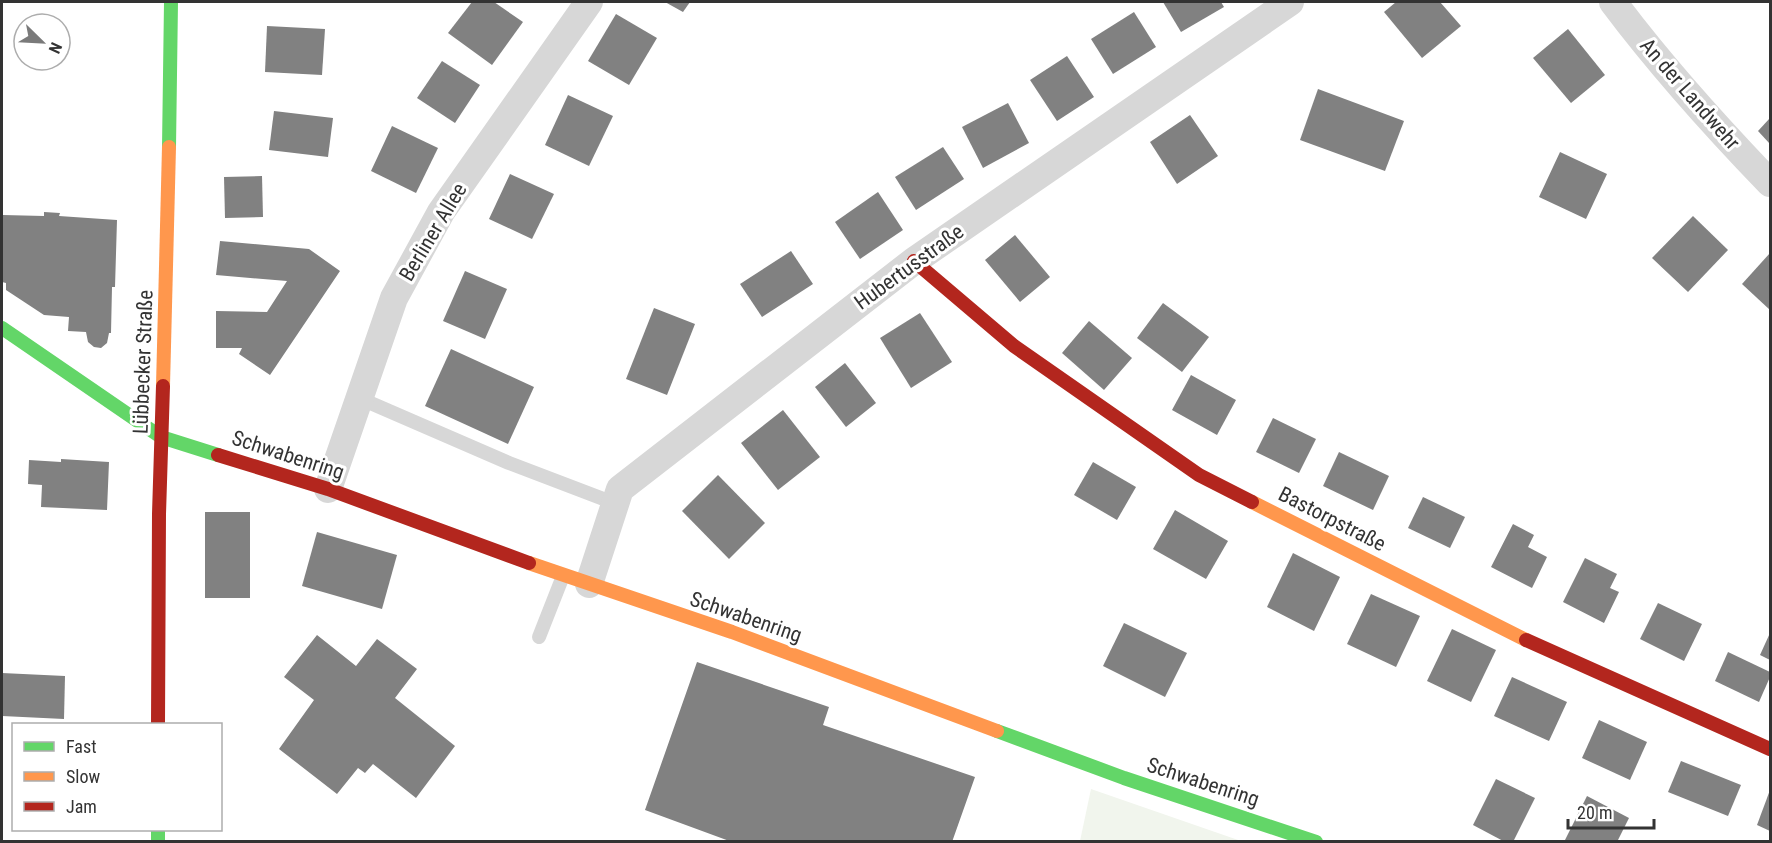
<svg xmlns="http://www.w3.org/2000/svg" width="1772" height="843" viewBox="0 0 1772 843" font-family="'Roboto Condensed',sans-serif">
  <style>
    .green { fill: #f1f5ed }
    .building { fill: #818181 }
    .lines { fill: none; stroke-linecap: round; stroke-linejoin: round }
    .lane { stroke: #d7d7d7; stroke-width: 14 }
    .street { stroke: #d7d7d7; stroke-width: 28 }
    .fast { stroke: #63d668; stroke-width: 14 }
    .slow { stroke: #ff974d; stroke-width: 14 }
    .jam { stroke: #b3261e; stroke-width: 14 }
    .labels { text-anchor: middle; stroke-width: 6; stroke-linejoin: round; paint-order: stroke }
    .street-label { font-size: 21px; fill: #333; stroke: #fff }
  </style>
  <rect width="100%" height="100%" fill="#fff"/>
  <polygon class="green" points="1091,789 1241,841 1080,841"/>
  <g class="building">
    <polygon points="472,2 494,2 523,22 492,65 448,33"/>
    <polygon points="665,2 690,2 683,12"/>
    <polygon points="1163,2 1221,2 1224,7 1181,32"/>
    <polygon points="1396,2 1440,2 1461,26 1422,58 1384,12"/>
    <polygon points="1134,12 1156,47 1113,74 1091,39"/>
    <polygon points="616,14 657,38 629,85 588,61"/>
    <polygon points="267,26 325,29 322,75 265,72"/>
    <polygon points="1568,29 1605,75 1571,103 1533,58"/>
    <polygon points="1067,56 1094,97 1057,121 1030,80"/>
    <polygon points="442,61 480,85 455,123 417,98"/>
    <polygon points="1318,89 1404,121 1385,171 1300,140"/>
    <polygon points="568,95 613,116 589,166 545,145"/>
    <polygon points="1008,103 1029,143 983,168 962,127"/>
    <polygon points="274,111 333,118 328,157 269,150"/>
    <polygon points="1190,115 1218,156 1177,184 1150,142"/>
    <polygon points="1770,118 1770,144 1758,131"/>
    <polygon points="392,126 438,148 416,193 371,171"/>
    <polygon points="943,147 964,179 916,210 895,177"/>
    <polygon points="1560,152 1607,174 1586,219 1539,197"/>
    <polygon points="510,174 554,194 532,239 489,219"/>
    <polygon points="262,176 263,217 225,218 224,177"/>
    <polygon points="878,192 903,230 860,259 835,222"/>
    <polygon points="44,212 60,213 59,216 117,220 115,287 112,287 111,333 109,333 107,343 101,348 94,347 88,342 86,332 68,331 69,317 44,315 6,290 6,283 2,282 3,215 44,216"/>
    <polygon points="1693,216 1728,250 1688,292 1652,258"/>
    <polygon points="1015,235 1050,277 1020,302 985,260"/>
    <polygon points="220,241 309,249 340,271 270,375 239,354 242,348 216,348 216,311 267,312 287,281 216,275"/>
    <polygon points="791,251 813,284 762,317 740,284"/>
    <polygon points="1770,253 1770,310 1742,284"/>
    <polygon points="465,271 507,289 485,339 443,321"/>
    <polygon points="1163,303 1209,337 1182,372 1137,338"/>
    <polygon points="654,308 695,324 667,395 626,379"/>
    <polygon points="920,313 952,362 911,388 880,338"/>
    <polygon points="1089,321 1132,358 1104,390 1062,353"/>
    <polygon points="451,349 534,387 508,444 425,406"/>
    <polygon points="845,363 876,403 846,427 815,387"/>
    <polygon points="1191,375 1236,400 1217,435 1172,410"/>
    <polygon points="783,410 820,457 778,490 741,443"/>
    <polygon points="1273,418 1316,439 1299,473 1256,452"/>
    <polygon points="1339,452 1389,476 1373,510 1323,486"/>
    <polygon points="61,459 109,462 107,510 41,507 42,485 28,484 29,460 61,462"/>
    <polygon points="1093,462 1136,487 1117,520 1074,495"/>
    <polygon points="718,475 765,523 729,559 682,511"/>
    <polygon points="1423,497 1465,517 1450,548 1408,528"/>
    <polygon points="1175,510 1228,541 1206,579 1153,549"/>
    <rect x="205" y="512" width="45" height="86"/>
    <polygon points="1513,524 1534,535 1528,547 1547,557 1532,588 1491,567"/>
    <polygon points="317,532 397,555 382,609 302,586"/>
    <polygon points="1293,553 1340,577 1314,631 1267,607"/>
    <polygon points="1585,558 1617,574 1610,588 1619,592 1604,623 1563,602"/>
    <polygon points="1371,594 1420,616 1396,667 1347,644"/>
    <polygon points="1658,603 1702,624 1684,661 1640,639"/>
    <polygon points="1124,623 1187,653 1165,697 1103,666"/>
    <polygon points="1452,629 1496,650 1471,702 1427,681"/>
    <polygon points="1770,633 1770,660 1760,655"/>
    <polygon points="317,635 356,666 377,639 417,669 395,698 455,746 416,798 373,764 365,773 358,768 337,794 279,749 314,700 284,677"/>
    <polygon points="1728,652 1770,672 1770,677 1759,702 1715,681"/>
    <polygon points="697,662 829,707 823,725 975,777 952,842 732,842 645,810"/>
    <polygon points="2,673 65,676 64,719 2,716"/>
    <polygon points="1512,677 1567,702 1549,741 1494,716"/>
    <polygon points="1599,720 1647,742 1630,780 1582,758"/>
    <polygon points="1681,761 1741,785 1728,816 1668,792"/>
    <polygon points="1496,779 1535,798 1513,842 1505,842 1473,825"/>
    <polygon points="1770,790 1770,831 1757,825"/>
    <polygon points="1587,796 1629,818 1617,842 1564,842"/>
  </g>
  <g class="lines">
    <g class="lane">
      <polyline points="359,398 509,463 614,503"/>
      <polyline points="539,637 563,576"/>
    </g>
    <g class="street">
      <path d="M 1613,2 C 1661,66 1714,125 1770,183"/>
      <polyline points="328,489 394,298 441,212 589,2"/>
      <polyline points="589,584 620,489 914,261 1290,2"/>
    </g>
    <g class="fast">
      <polyline points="169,147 171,2"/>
      <polyline points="2,328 161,437 218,455"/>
      <polyline points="997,731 1124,778 1316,842"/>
      <polyline points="158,830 158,842"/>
    </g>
    <g class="slow">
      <polyline points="163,386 169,147"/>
      <polyline points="1252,502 1526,640"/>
      <polyline points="529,563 732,632 997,731"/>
    </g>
    <g class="jam">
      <polyline points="914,261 1014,346 1199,475 1252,502"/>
      <polyline points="218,455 328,489 529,563"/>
      <polyline points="1526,640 1770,749"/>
      <polyline points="158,724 159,514 163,386"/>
    </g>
  </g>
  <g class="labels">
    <g class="street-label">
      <text transform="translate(1690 94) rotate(49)" y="7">An der Landwehr</text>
      <text transform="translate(433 232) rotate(-59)" y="7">Berliner Allee</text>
      <text transform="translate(909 267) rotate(-36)" y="7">Hubertusstraße</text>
      <text transform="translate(143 362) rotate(-88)" y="7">Lübbecker Straße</text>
      <text transform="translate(288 455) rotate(18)" y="7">Schwabenring</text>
      <text transform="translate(1332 519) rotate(27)" y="7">Bastorpstraße</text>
      <text transform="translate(746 617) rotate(19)" y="7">Schwabenring</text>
      <text transform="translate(1203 782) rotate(18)" y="7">Schwabenring</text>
    </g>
  </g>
  <rect width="1772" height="843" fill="none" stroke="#333333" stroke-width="6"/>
  <rect x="12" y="723" width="210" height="108" fill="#ffffff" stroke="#adadad" stroke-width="1.5"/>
  <rect x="24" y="742" width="30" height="9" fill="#63d668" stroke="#adadad" stroke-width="1.5"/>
  <text x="66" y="753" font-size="18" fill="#333333">Fast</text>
  <rect x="24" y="772" width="30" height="9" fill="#ff974d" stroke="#adadad" stroke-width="1.5"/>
  <text x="66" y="783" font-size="18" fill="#333333">Slow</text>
  <rect x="24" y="802" width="30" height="9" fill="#b3261e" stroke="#adadad" stroke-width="1.5"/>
  <text x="66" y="813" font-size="18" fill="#333333">Jam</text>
  <g transform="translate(42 42) rotate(114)"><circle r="28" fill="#ffffff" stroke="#adadad" stroke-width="1.5"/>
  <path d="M0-4.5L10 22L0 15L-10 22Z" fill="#7a7a7a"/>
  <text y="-9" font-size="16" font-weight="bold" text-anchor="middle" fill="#333333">N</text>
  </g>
  <path d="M1568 819v9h86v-9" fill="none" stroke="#333333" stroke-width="3"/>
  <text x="1577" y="819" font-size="18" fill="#333333" stroke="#ffffff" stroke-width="4.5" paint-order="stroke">20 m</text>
</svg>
